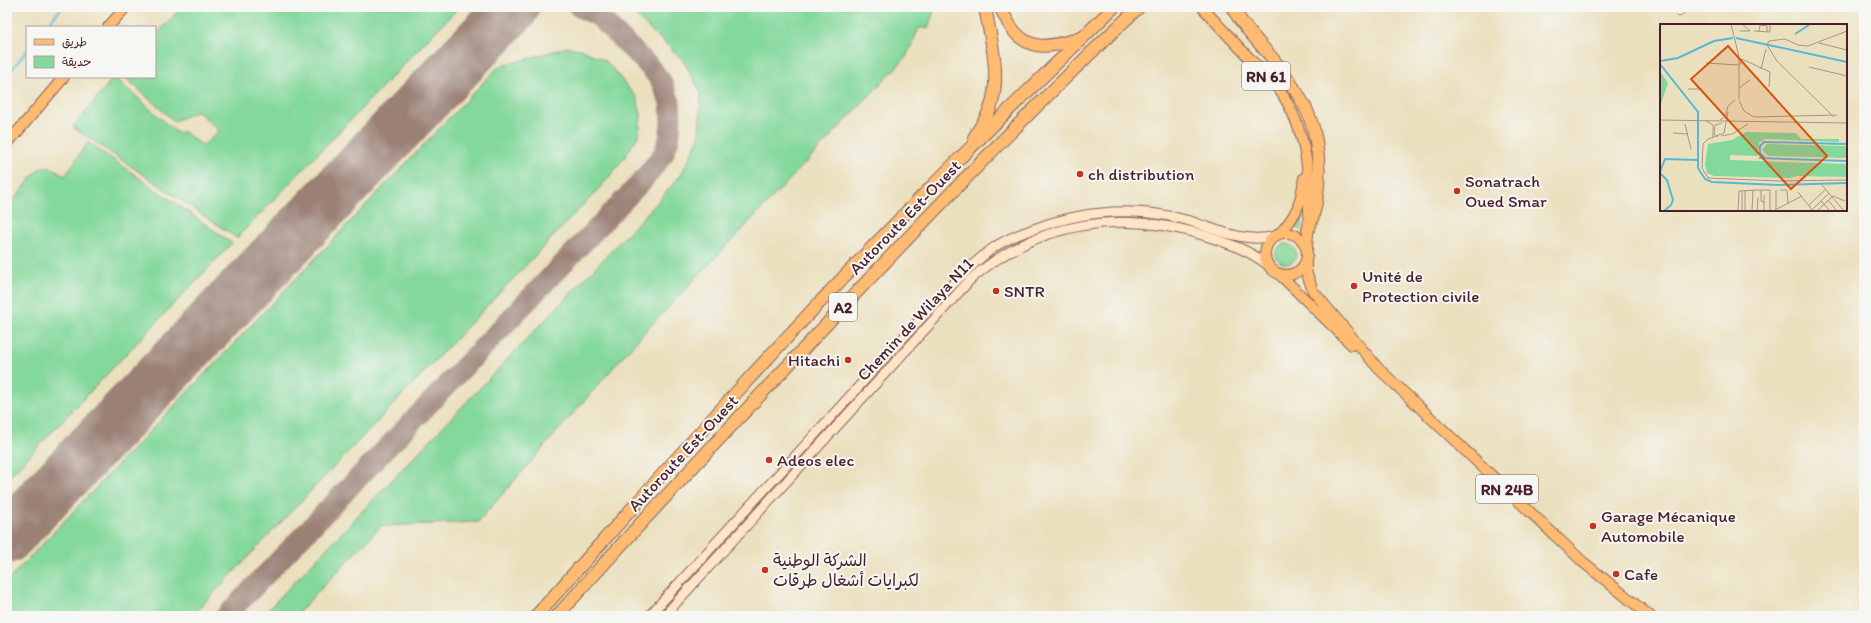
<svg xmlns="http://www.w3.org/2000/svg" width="1871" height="623" viewBox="0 0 1871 623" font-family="Itim,'Playpen Sans Arabic',sans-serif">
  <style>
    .green { fill: #83d89b; stroke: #667c63 }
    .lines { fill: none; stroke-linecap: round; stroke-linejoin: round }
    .stream { stroke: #57b7d6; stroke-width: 2.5 }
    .taxiway { stroke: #9a8074; stroke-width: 21 }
    .runway { stroke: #9a8074; stroke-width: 53 }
    .street-casing { stroke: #82635e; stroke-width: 8 }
    .secondary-casing { stroke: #82635e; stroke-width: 11 }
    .primary-casing { stroke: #82635e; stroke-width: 12 }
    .highway-casing { stroke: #82635e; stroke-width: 14 }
    .street { stroke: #fff; stroke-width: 6 }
    .secondary { stroke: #ffe4c6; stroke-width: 9 }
    .primary { stroke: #febb71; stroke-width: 10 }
    .highway { stroke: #febb71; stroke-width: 12 }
    .poi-dot { fill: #c8321e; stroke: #f6f6f2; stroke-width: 1.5 }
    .labels { text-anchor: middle; stroke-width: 4; stroke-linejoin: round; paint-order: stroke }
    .shield { fill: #f6f6f2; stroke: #7e6067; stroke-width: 1 }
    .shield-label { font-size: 16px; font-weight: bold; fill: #4a1f2b }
    .poi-label { font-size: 17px; fill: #4a1f2b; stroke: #f6f6f2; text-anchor: start }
    .street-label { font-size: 17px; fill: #4a1f2b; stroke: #f6f6f2 }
    .inset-river { fill: none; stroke: #57b7d6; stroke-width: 2 }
    .inset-road { fill: none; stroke: #ab9383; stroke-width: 1 }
    .view { fill: #d8530f; fill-opacity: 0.15; stroke: #d8530f; stroke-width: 2 }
    .inset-edge { fill: none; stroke: #4a1f2b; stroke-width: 2 }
  </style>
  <rect width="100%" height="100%" fill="#f6f6f2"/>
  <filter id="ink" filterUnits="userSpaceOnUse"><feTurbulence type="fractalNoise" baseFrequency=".025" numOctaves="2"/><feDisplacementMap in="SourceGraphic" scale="8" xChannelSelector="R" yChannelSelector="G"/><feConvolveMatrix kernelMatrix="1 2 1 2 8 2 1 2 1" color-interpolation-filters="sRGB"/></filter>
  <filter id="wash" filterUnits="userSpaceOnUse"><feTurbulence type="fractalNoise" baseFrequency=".012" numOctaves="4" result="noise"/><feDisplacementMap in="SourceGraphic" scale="16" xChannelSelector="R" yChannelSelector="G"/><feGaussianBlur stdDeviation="0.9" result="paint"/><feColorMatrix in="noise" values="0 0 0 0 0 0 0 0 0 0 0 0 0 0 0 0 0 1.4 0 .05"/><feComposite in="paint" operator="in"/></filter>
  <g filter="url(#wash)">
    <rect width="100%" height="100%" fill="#ebe0be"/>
    <g class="green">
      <polygon points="182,7 459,7 237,238 73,127 114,77 177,133 184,132 203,146 219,131 198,111 174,121 125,77 155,77 155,36"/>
      <polygon points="626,7 935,7 928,28 919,28 906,57 640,337 478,522 381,526 295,616 262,616 655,205 681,175 699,138 701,93 683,60"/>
      <polygon points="568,47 580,49 606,61 637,98 641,115 639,135 624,158 606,181 192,616 7,616 7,581 498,67"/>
      <polygon points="88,142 232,243 7,479 7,209 35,173 42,167 51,167 65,176"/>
      <polygon points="1303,206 1302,230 1292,227"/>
      <circle cx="1286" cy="254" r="10"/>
    </g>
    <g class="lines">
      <g class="stream">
        <polyline points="46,27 62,7"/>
        <polyline points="7,76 27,50"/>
      </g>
      <g class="taxiway">
        <polyline points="500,21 522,7"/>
        <polyline points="226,616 643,180 664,153 669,139 671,122 670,102 661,81 649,66 598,16 579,7"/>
      </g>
      <polyline class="runway" points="7,537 513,7"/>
    </g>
  </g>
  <g filter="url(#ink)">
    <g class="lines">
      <g class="street-casing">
        <polyline id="street" points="1679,13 1684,7"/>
      </g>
      <g class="secondary-casing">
        <g id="secondary">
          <path d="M 649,616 L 946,291 C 962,275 977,259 996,246 C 1007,239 1019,234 1031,230 C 1081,211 1134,206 1186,220 C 1214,228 1245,244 1274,236"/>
          <path d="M 664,616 L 970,280 C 1038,220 1124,209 1209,237 C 1231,244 1250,251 1268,265"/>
        </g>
      </g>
      <g class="primary-casing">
        <g id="primary">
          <path d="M 1202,7 C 1219,26 1236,44 1254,63 C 1264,73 1276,84 1284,97 C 1312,142 1311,197 1307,248"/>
          <polyline points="108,27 126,7"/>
          <polyline points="7,144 64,77"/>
          <circle cx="1286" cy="254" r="21"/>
          <path d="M 1280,233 C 1297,215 1301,203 1304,178"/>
          <polyline points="1306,261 1306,271 1313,291 1378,368 1583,562 1650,616"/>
          <polyline points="1279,274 1352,345"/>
        </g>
      </g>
      <g class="highway-casing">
        <g id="highway">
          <path d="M 1001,7 C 1002,13 1006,18 1009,24 C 1028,55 1052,46 1081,38"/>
          <path d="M 1232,7 C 1243,28 1263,46 1277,64 C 1289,80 1300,95 1308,113 C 1322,146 1322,197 1308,230"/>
          <path d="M 974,138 C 978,130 984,122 988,114 C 1003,81 991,41 985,7"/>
          <path d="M 536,616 C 655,483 773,348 898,221 C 968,148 1042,78 1114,7"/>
          <path d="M 557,616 C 635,528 715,443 795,358 C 907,238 1020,119 1139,7"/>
        </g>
      </g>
      <use href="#street" class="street"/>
      <use href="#secondary" class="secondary"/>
      <use href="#primary" class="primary"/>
      <use href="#highway" class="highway"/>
    </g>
  </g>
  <g class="poi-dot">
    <circle cx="1080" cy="174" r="4"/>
    <circle cx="1457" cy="191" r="4"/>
    <circle cx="1354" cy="286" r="4"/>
    <circle cx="996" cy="291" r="4"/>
    <circle cx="848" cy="360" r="4"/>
    <circle cx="769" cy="460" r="4"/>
    <circle cx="1593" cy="526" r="4"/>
    <circle cx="765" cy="570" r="4"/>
    <circle cx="1616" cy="574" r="4"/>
  </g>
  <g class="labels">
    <g class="shield">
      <rect x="1242" y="62" width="48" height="28" rx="3"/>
      <rect x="829" y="293" width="28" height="28" rx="3"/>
      <rect x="1476" y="475" width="62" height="28" rx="3"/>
    </g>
    <g class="shield-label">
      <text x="1266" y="82">RN 61</text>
      <text x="843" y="313">A2</text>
      <text x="1507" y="495">RN 24B</text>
    </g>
    <g class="poi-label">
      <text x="1088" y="180">ch distribution</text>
      <text x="1465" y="187">Sonatrach<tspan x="1465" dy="20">Oued Smar</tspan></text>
      <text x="1362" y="282">Unité de<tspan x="1362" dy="20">Protection civile</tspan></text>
      <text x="1004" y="297">SNTR</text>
      <text x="840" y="366" text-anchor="end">Hitachi</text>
      <text x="777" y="466">Adeos elec</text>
      <text x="1601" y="522">Garage Mécanique<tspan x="1601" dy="20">Automobile</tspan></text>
      <text x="773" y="566">الشركة الوطنية<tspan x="773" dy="20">لكبرايات أشغال طرقات</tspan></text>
      <text x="1624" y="580">Cafe</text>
    </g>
    <g class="street-label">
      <text transform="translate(905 217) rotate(-46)" y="6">Autoroute Est-Ouest</text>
      <text transform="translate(915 319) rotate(-47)" y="6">Chemin de Wilaya N11</text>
      <text transform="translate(683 453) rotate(-47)" y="6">Autoroute Est-Ouest</text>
    </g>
  </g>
  <g transform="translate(1660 24)">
    <rect width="187" height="187" fill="#ebe0be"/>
    <path d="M 0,47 L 8,59 L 0,83 ZM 86,108 L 136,109 L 141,115 L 179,115 L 179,118 L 105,115 L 99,119 L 98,132 L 70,131 L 70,136 L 187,140 L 187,153 L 137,152 L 129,154 L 54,152 L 47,149 L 45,140 L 48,120 L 72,116 ZM 107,120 L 187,122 L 187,134 L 108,132 L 102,126 Z" fill="#83d89b"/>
    <path class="inset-river" d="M 135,10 L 149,1M 76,14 L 187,38M 0,37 L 18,34 L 54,17 L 73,14M 0,40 L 38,88 L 38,144 L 45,155 L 52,158 L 118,161 L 187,159M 99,134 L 187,137M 105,134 L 100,129 L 100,122 L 104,118 L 187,120M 0,148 L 5,135 L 38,136M 0,149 L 7,156 L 13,176 L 11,181 L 4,187"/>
    <path class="inset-road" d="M 71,0 L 79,33 L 79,75M 80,7 L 90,7 L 82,0M 94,7 L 110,8 L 110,0M 99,7 L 100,1 L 107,2 L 107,8M 159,19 L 187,26M 46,39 L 79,41M 80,41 L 82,35 L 110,48 L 109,63M 149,43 L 187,52M 101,45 L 106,25M 79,64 L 90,56M 28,65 L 42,65M 79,76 L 84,87 L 94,93 L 177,91M 68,88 L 64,109 L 48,115 L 43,120 L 42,144 L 48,154 L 119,157 L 187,156M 174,93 L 117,37 L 107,21 L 109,17 L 125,15 L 138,21 L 148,22 L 187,7M 0,96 L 187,99M 60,96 L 65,93 L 68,82 L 75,76M 46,97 L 53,101 L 53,114M 25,100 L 31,125M 13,109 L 27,110M 61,112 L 72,110 L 88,100M 58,113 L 54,110 L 55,101 L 62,99M 162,161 L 184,187M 101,166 L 101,177 L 104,178M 120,166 L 127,166 L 128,179M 82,167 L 82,187M 85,167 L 85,187M 138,168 L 153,187M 168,176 L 177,187M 161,177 L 170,187M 149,181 L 166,165M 116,185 L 116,166M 152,186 L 169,169M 78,187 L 79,167 L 98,166 L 110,166 L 110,187M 92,187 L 93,166M 97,187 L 98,173M 104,187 L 104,171M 113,187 L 142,172M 157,187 L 173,172 L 185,177"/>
    <path class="view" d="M 68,22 L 167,132 L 131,165 L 31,55 Z"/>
    <rect width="187" height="187" class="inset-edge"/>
  </g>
  <rect width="1871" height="623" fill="none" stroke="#f6f6f2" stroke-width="24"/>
  <rect x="26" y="26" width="130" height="52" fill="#f6f6f2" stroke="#b1a0a2"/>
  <rect x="34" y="39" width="20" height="6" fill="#febb71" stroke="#b1a0a2"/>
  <text x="62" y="46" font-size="12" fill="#4a1f2b">طريق</text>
  <rect x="34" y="56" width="20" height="12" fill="#83d89b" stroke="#b1a0a2"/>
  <text x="62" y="66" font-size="12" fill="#4a1f2b">حديقة</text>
</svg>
